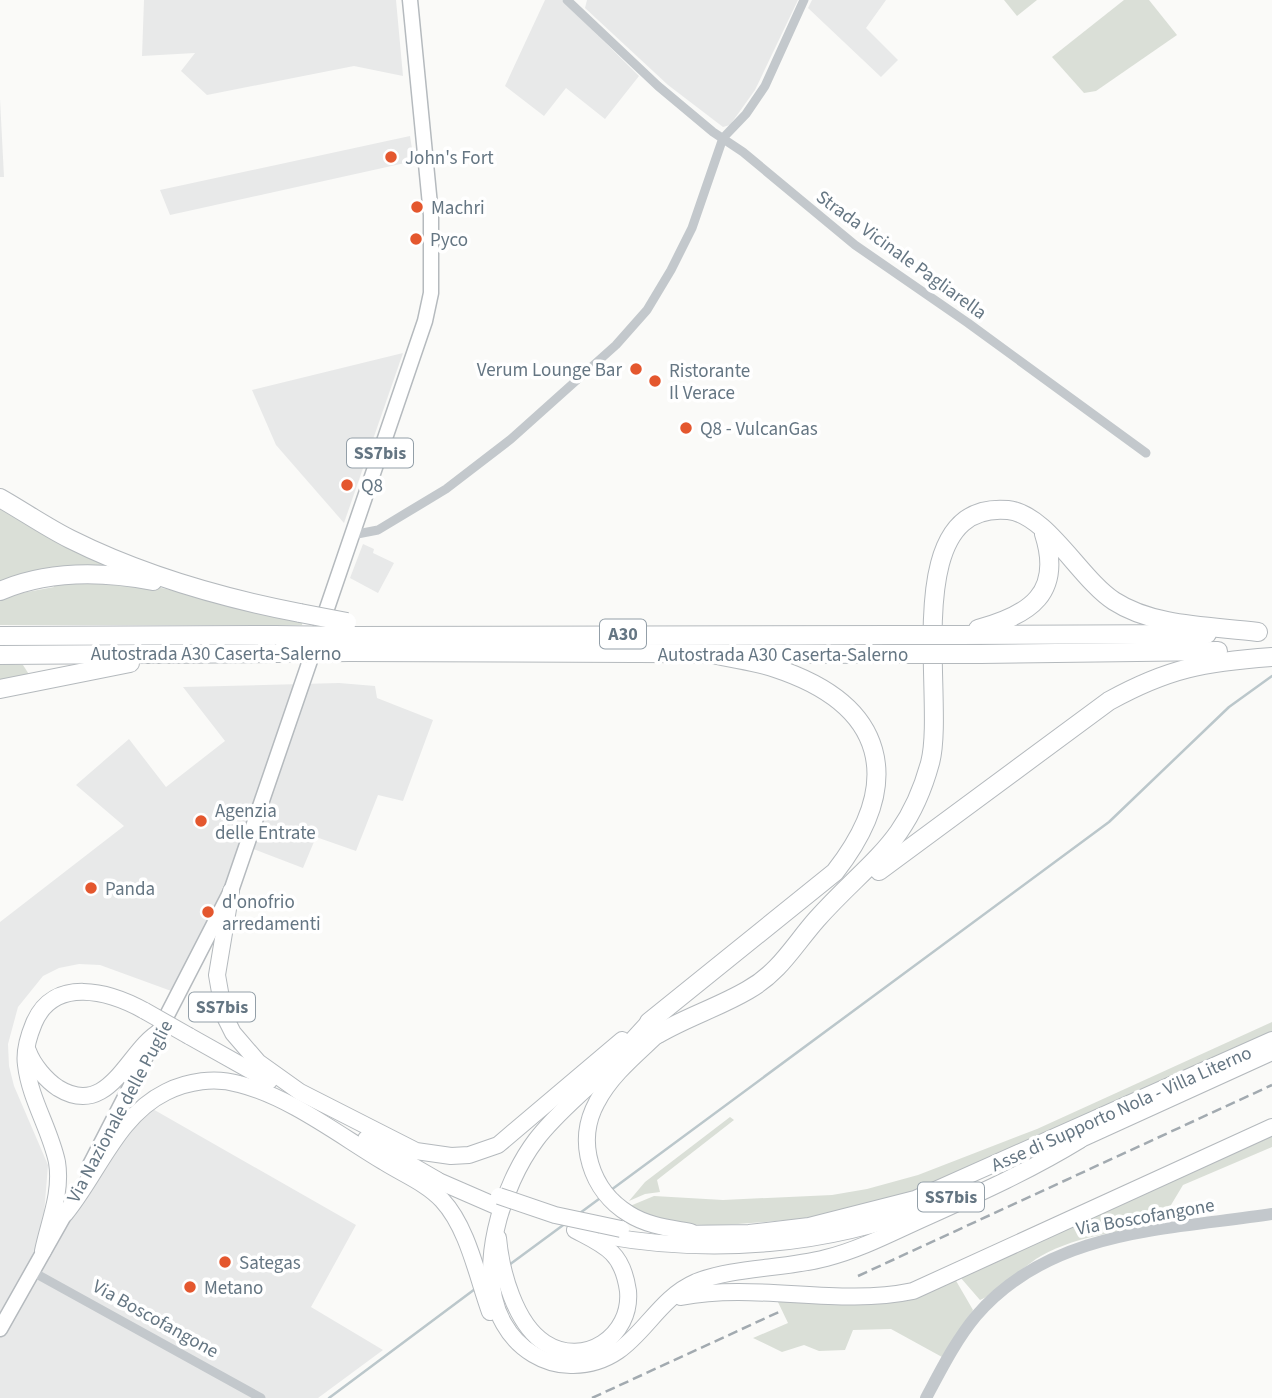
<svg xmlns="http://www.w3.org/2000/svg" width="1272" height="1398" viewBox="0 0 1272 1398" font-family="'Source Sans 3',sans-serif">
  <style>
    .built { fill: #e8e9e9 }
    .green { fill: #dadfd7 }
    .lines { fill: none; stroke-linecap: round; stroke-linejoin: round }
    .stream { stroke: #bbc7cb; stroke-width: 2.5 }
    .primary-casing { stroke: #b5babe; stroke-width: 17 }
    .trunk-casing { stroke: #b4b9bd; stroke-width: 18 }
    .motorway-casing { stroke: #b4b9bd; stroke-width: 20 }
    .minor { stroke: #c3c8cc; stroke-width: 9 }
    .tertiary { stroke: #c3c8cc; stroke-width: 12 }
    .primary { stroke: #fff; stroke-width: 14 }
    .trunk { stroke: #fff; stroke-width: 16 }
    .motorway { stroke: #fff; stroke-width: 18 }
    .rail { stroke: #a2aab0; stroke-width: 2.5; stroke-dasharray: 10 5; stroke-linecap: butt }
    .trunk-bridge-casing { stroke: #b4b9bd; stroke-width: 18; stroke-linecap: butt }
    .motorway-bridge-casing { stroke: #b4b9bd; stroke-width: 20; stroke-linecap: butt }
    .trunk-bridge { stroke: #fff; stroke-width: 16 }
    .motorway-bridge { stroke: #fff; stroke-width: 18 }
    .poi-dot { fill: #e4572e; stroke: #fff; stroke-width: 2.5 }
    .labels { text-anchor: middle; stroke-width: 7; stroke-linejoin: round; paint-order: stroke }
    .shield { fill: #fff; stroke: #939fa8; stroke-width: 2 }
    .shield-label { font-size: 18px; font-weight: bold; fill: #657683 }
    .poi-label { font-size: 19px; fill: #657683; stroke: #fff; text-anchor: start }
    .street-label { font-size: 19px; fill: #657683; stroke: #fff }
  </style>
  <rect width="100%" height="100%" fill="#fafaf8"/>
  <g class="built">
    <polygon points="144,0 396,0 403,76 354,66 207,95 181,71 195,53 142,56"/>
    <polygon points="545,0 562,0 639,76 605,119 566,88 544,116 505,86"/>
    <polygon points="587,0 798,0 755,90 730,125 723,127 668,85 585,8"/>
    <polygon points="812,0 886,0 866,28 898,60 881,77 808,8"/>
    <polygon points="0,99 4,177 0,177"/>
    <polygon points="410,136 414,161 170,215 160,190"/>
    <polygon points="403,353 344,523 276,445 252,390"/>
    <polygon points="363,544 374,549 373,553 394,563 378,593 350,578"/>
    <polygon points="339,683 375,686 377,698 433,720 403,801 378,795 356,851 316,837 303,868 240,844 217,908 174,992 100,965 79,964 59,968 43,976 18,1007 8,1044 9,1066 14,1086 48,1165 44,1214 69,1218 137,1119 151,1108 356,1225 311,1307 383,1350 318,1398 0,1398 0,922 124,826 76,785 129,739 166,787 225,741 183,687"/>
  </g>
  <g class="green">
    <polygon points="1004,0 1037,0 1017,16"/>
    <polygon points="1124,0 1149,0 1177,35 1096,91 1084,93 1052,57"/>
    <polygon points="0,499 131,569 0,587"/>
    <polygon points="52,580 133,582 303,618 302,625 0,625 0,597 54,587"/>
    <polygon points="0,663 23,665 30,676 0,686"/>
    <path d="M 1272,1022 L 1272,1032 C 1205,1064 1137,1094 1069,1124 C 1005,1152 941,1183 874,1204 C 830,1217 783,1221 738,1224 C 699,1226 664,1227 630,1206 L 654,1196 L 723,1200 L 832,1195 L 867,1189 L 918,1175 L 1037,1129 Z"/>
    <polygon points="730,1117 734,1120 657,1180 660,1192 645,1194 629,1201 645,1182"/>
    <path d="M 1272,1133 L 1272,1147 L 1183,1185 L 1168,1210 L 1172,1224 C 1128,1230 1080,1234 1041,1256 C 1023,1266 995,1295 980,1300 L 960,1277 Z"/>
    <polygon points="955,1279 973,1310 942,1357 891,1329 853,1330 845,1350 819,1351 804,1345 782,1352 753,1338 788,1323 777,1300"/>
  </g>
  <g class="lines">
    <g class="stream">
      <polyline points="611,1190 1109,822 1229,707 1272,676"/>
      <polyline points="580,1213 603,1196"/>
      <polyline points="509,1265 566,1223"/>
      <polyline points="329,1398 475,1289"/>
    </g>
    <g class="primary-casing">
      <g id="primary">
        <polyline points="321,626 425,321 431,293 431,215 410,0"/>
        <polyline points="90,1165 231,891 315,646"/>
        <polyline points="0,1329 70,1205"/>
      </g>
    </g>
    <g class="trunk-casing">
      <g id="trunk">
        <polyline points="231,891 217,975 224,1015 233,1033 258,1062 300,1092 416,1151 451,1156 469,1155 498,1145 622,1040"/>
        <path d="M 649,1022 C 632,1040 616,1059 599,1076 C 578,1097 554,1116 536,1140 C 502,1185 474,1272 504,1324 C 518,1349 545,1366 573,1365 C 637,1364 647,1303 696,1282 C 734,1267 785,1269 826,1258 C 862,1249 895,1231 929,1216 C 980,1193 1031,1170 1080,1140"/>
        <path d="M 658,1034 C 636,1055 611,1075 597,1102 C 575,1142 591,1191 629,1214 C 648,1226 670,1228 691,1232"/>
        <polyline points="189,1036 269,1081"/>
        <path d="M 28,1051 C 33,1065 46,1080 58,1088 C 110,1120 128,1048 161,1031"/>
        <polyline points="366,1139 437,1180"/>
        <polyline points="1070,1144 1272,1052"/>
        <polyline points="427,1176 496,1206"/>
        <path d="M 65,1214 C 98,1174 117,1116 166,1092 C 188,1081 215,1077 239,1084 C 290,1097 339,1135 384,1162 C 403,1174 426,1183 442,1200 C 468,1228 477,1276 490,1312"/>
        <polyline points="679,1234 749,1233 809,1226 915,1199 1272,1040"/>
        <path d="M 606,1236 C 713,1255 827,1246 928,1206"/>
        <path d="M 498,1238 C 501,1271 515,1324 545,1343 C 584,1368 632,1336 628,1291 C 626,1277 622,1263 612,1253 C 602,1243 588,1237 575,1230"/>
        <path d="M 43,1251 C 49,1222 62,1193 57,1162 C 50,1129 30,1099 26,1065 C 24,1052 29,1035 34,1023 C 54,976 109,991 145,1011"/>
        <path d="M 681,1297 C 757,1282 837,1307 913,1291 L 1272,1127"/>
      </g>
    </g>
    <g class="motorway-casing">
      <g id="motorway">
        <path d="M 0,498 C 23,511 46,527 70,539 C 142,575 222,598 300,613"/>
        <path d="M 0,591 C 49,570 101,571 153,581"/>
        <path d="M 978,629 C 1030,615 1063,593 1044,534"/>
        <polyline points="959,635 1207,634"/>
        <polyline points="0,636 275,635"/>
        <polyline points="349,636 896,635"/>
        <polyline points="349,652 897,654"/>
        <polyline points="980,654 1218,651"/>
        <polyline points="0,655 277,653"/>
        <polyline points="0,689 130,663"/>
        <path d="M 879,871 L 1109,701 C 1169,668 1204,662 1272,657"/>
        <path d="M 649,1022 L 835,872 C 905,782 887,705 775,668 C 755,661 733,659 713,654"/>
        <path d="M 658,1034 C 687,1017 719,1007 748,990 C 780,972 794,945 817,919 C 869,861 908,844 930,763 C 947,701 896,500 1008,510 C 1047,514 1080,579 1114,601 C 1154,627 1211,626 1258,632"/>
      </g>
    </g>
    <g class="minor">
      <polyline points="567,0 658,86 713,132 743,152 855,245 968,323 1146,453"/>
      <polyline points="352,535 378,530 446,489 511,439 616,345 647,310 671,270 692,228 723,138 746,114 765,86 804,0"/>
      <polyline points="33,1272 261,1398"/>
    </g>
    <path class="tertiary" d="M 926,1398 C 941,1370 956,1340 976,1316 C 1050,1229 1168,1230 1272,1214"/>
    <use href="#primary" class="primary"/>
    <use href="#trunk" class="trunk"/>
    <use href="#motorway" class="motorway"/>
    <g class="rail">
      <polyline points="858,1276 1272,1085"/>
      <polyline points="592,1398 781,1311"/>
    </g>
    <g class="trunk-bridge-casing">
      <g id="trunk-bridge">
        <polyline points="145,1011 189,1036"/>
        <polyline points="499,1196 555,1215 621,1229"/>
      </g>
    </g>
    <g class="motorway-bridge-casing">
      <g id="motorway-bridge">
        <polyline points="300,613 347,622"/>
        <polyline points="275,635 349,636"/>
        <polyline points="896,635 959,635"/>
        <polyline points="277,653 349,652"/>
        <polyline points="897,654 980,654"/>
      </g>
    </g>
    <use href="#trunk-bridge" class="trunk-bridge"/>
    <use href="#motorway-bridge" class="motorway-bridge"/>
  </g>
  <g class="poi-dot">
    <circle cx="391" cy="157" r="7"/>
    <circle cx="417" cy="207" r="7"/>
    <circle cx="416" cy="239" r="7"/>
    <circle cx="636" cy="369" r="7"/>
    <circle cx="655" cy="381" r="7"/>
    <circle cx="686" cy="428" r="7"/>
    <circle cx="347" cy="485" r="7"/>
    <circle cx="201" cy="821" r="7"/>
    <circle cx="91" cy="888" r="7"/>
    <circle cx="208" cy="912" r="7"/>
    <circle cx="225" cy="1262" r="7"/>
    <circle cx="190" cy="1287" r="7"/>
  </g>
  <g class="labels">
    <g class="shield">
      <rect x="347" y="438.5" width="66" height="29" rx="5"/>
      <rect x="600" y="619.5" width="46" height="29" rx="5"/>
      <rect x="189" y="992.5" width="66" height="29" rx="5"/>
      <rect x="918" y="1182.5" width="66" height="29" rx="5"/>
    </g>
    <g class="shield-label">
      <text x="380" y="459">SS7bis</text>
      <text x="623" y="640">A30</text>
      <text x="222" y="1013">SS7bis</text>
      <text x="951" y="1203">SS7bis</text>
    </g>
    <g class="poi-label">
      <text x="405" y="164">John's Fort</text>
      <text x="431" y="214">Machri</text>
      <text x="430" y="246">Pyco</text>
      <text x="622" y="376" text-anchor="end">Verum Lounge Bar</text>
      <text x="669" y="377">Ristorante<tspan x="669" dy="22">Il Verace</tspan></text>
      <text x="700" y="435">Q8 - VulcanGas</text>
      <text x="361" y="492">Q8</text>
      <text x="215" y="817">Agenzia<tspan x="215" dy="22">delle Entrate</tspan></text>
      <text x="105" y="895">Panda</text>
      <text x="222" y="908">d'onofrio<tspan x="222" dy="22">arredamenti</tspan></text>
      <text x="239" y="1269">Sategas</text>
      <text x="204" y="1294">Metano</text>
    </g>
    <g class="street-label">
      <text transform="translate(902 254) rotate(36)" y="7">Strada Vicinale Pagliarella</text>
      <text x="216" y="660">Autostrada A30 Caserta-Salerno</text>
      <text x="783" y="661">Autostrada A30 Caserta-Salerno</text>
      <text transform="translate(1121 1108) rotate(-24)" y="7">Asse di Supporto Nola - Villa Literno</text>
      <text transform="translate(119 1111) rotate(-62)" y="7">Via Nazionale delle Puglie</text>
      <text transform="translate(1145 1216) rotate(-10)" y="7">Via Boscofangone</text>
      <text transform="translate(156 1318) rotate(29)" y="7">Via Boscofangone</text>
    </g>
  </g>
</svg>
